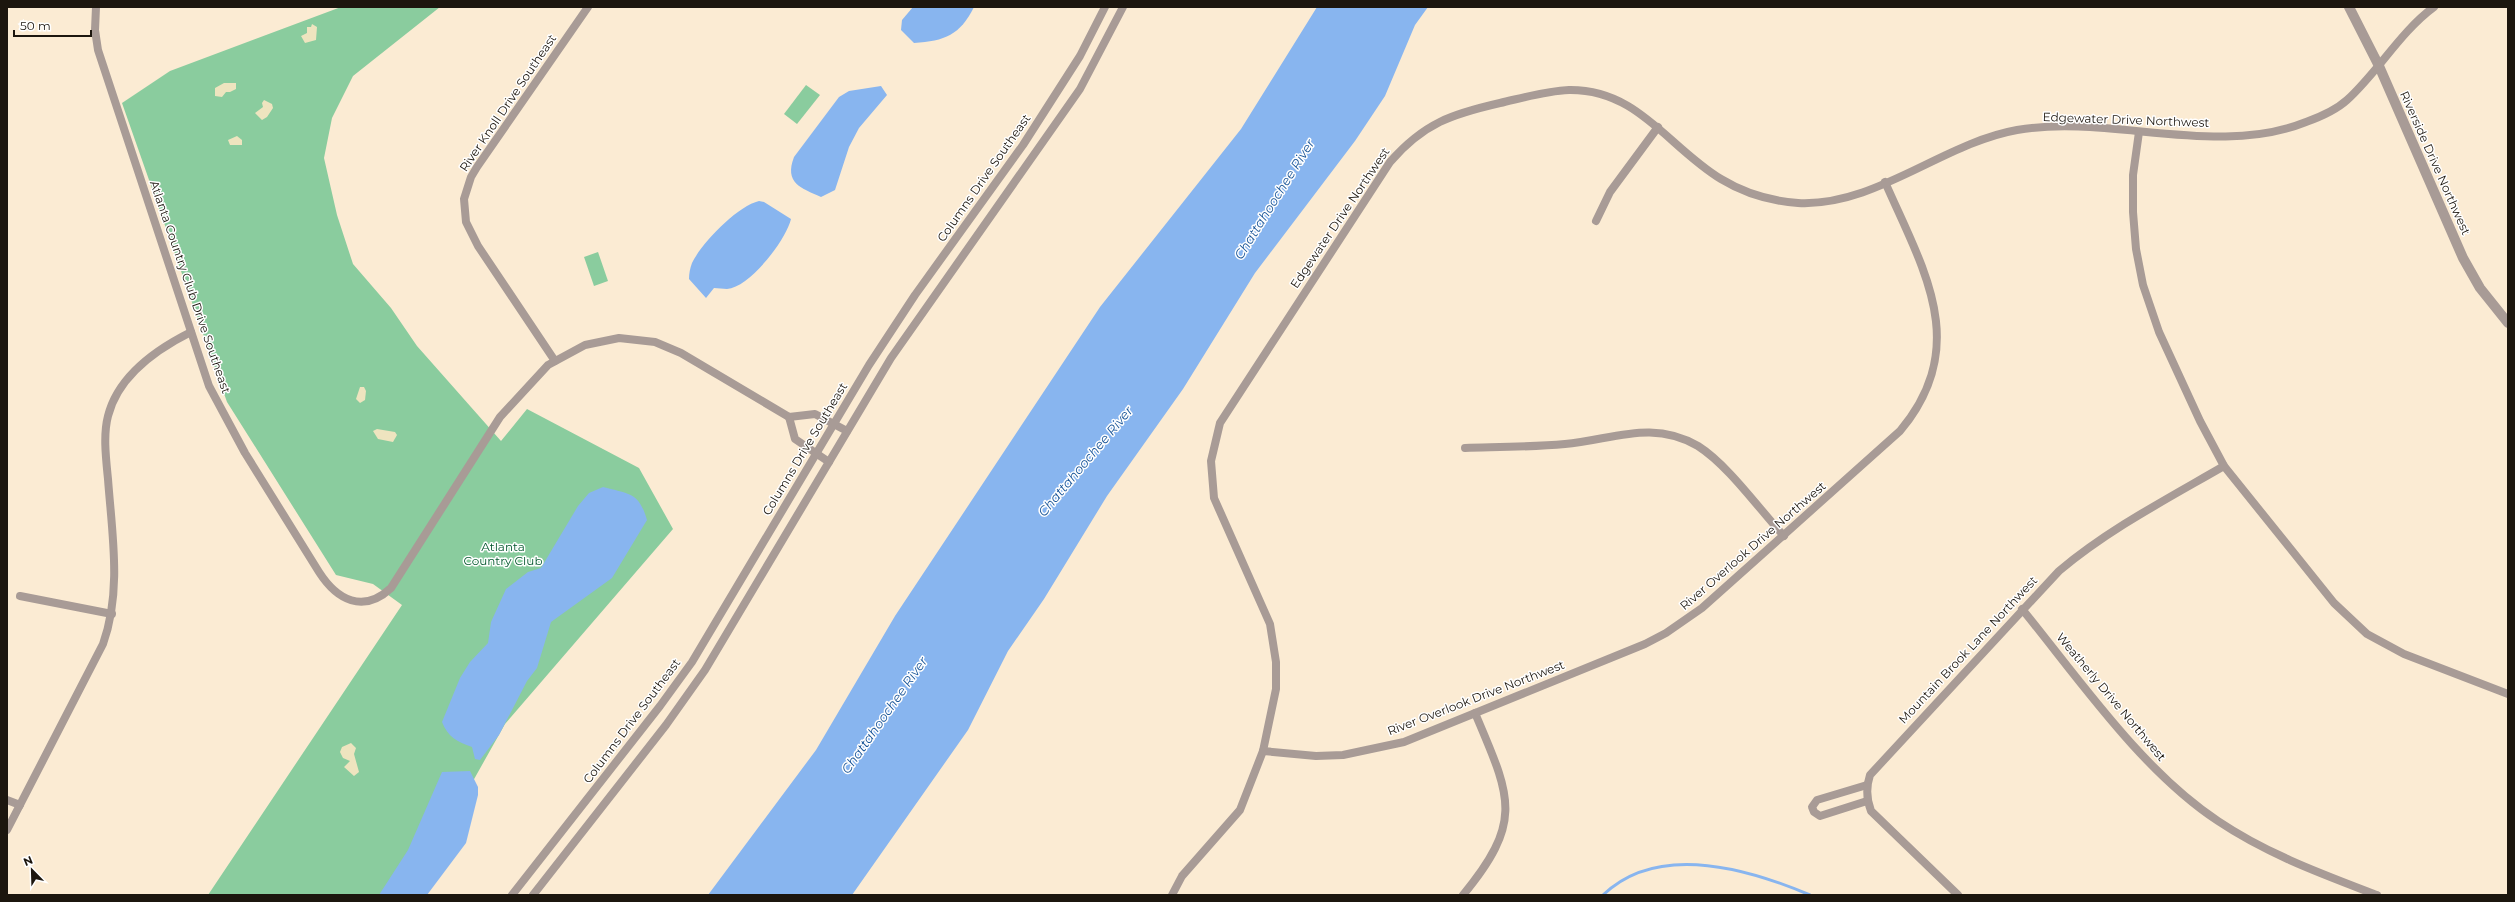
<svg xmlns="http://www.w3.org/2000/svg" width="2515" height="902" viewBox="0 0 2515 902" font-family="Montserrat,sans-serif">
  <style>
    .green { fill: #8acc9e }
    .sand { fill: #eee4bf }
    .water { fill: #88b5ef }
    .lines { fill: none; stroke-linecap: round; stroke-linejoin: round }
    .stream { stroke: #88b5ef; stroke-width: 3 }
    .minor { stroke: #a89b96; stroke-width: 8 }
    .tertiary { stroke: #a89b96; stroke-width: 10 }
    .labels { text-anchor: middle; stroke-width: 3; stroke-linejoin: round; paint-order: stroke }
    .street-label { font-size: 12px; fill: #1c160e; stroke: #fff }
    .park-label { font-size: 12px; fill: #03572d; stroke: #fff }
    .water-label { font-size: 13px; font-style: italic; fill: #195598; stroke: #fff }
  </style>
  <rect width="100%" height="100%" fill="#fbebd3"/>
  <g class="green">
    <polygon points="341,7 440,7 353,76 332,118 324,158 337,215 353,264 391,308 417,346 501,441 527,409 639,468 673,529 505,724 409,895 208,895 402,605 373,584 336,575 227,402 122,103 170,71"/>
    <polygon points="806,85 820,95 797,124 784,114"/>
    <polygon points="598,252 608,281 594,286 584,257"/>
  </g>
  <g class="sand">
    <polygon points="312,24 317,27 316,40 305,43 301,36 307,33 307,27 311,27"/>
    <polygon points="224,83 236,83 236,89 230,92 226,92 222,97 215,96 215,88"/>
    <polygon points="264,100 272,104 273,108 267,117 262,120 255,113 263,107 262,103"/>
    <polygon points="237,136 242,140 242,145 230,145 228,140"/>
    <polygon points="360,387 364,387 366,391 365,400 360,403 356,399"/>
    <polygon points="377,429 395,432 397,435 393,442 378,439 373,431"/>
    <polygon points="351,743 356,748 354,754 359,772 354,776 344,767 350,761 343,758 340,752 342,747"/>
  </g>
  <g class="water">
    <path d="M 913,7 L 974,7 C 960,35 945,41 914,43 L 901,30 L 902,20 Z"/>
    <polygon points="1317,7 1428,7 1415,25 1385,96 1355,141 1255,273 1183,389 1107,496 1044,599 1008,651 968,730 852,895 708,895 816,750 895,616 1100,307 1241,129"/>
    <path d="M 881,86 L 887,95 L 859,128 L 849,147 L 835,190 L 821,197 C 801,188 784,183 794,157 L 839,97 L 849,91 Z"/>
    <path d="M 759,201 L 764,202 L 791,219 C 786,240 750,287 727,289 C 723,289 718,288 714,288 L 706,298 L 689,279 C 689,274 690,268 692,263 C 701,244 737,206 759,201 Z"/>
    <path d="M 603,487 C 629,494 639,492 647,520 L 612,578 L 551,622 L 537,668 L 527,681 L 499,735 L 480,760 L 475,759 L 472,747 C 457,742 448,737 442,722 L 460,678 L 470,662 L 488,643 L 491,622 L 506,589 L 528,572 L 541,568 L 578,506 L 589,493 Z"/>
    <polygon points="470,771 478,787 478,795 466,843 427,895 379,895 408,850 442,772"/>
  </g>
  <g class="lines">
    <path class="stream" d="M 1603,895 C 1658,842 1749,869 1810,895"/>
    <g class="minor">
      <path d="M 96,7 L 95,30 L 98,50 L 209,386 L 245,453 L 319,572 C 337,600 363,614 391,588 L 500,417 L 548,365 L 585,345 L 619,338 L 655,342 L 681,353 L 789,417 L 815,414 L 847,431"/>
      <polyline points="2139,132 2133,175 2133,212 2136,249 2143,285 2159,332 2200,421 2224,466 2334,603 2367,634 2404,654 2508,694"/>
      <polyline points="1596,221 1610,192 1658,127"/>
      <polyline points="555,361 478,246 466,222 464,199 471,177 477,167 588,7"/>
      <polyline points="789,417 795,439 829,462"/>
      <path d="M 1465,448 C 1498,447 1532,447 1565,444 C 1612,440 1652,419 1698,446 C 1728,465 1759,509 1784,536"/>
      <polyline points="20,596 112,614"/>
      <path d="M 2022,609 C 2079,679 2142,771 2218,821 C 2267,854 2322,874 2377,895"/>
      <path d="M 1263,751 L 1316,756 L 1343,755 L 1404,742 L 1645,644 L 1666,633 L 1702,608 L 1900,431 C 1972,345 1923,269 1885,182"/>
      <polyline points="1867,785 1817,800 1812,807 1814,812 1820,816 1867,801"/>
      <polyline points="7,800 20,805"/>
      <path d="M 7,830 L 103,644 C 122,591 112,534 108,479 C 106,459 103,435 108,416 C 118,376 157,349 191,332"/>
      <polyline points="512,895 660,706 692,662 869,365 915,295 1023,145 1080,56 1105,7"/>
      <polyline points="533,895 666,725 705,670 891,358 1080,89 1123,7"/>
      <path d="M 1172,895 L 1182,876 L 1240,810 L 1263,751 L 1276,689 L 1276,662 L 1270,624 L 1214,498 L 1211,461 L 1220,423 L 1390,162 C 1424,123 1452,114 1500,103 C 1522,98 1545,91 1569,90 C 1638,89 1668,147 1721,179 C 1744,193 1771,201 1798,203 C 1875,207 1943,143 2017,130 C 2110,114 2216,158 2306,122 C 2320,117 2336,110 2347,100 C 2378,72 2400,32 2434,7"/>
      <path d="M 1463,895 C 1525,820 1510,796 1475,713"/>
      <path d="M 1958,895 L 1871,811 C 1866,798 1866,787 1870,775 L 2059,571 C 2109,529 2167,499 2224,466"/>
    </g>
    <polyline class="tertiary" points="2349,7 2379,66 2463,258 2480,288 2508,323"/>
  </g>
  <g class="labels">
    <g class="street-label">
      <text transform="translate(508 103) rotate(-56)" y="4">River Knoll Drive Southeast</text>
      <text transform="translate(2126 120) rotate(2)" y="4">Edgewater Drive Northwest</text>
      <text transform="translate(2435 163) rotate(66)" y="4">Riverside Drive Northwest</text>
      <text transform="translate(984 178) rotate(-55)" y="4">Columns Drive Southeast</text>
      <text transform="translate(1340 218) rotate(-56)" y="4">Edgewater Drive Northwest</text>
      <text transform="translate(190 287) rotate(71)" y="4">Atlanta Country Club Drive Southeast</text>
      <text transform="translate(805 449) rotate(-59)" y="4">Columns Drive Southeast</text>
      <text transform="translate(1753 546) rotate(-41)" y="4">River Overlook Drive Northwest</text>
      <text transform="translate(1968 650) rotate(-47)" y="4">Mountain Brook Lane Northwest</text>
      <text transform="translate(2111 697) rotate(50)" y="4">Weatherly Drive Northwest</text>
      <text transform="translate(1476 698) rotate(-21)" y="4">River Overlook Drive Northwest</text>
      <text transform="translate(632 721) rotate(-53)" y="4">Columns Drive Southeast</text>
    </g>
    <g class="park-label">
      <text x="503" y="551">Atlanta<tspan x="503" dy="14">Country Club</tspan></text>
    </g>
    <g class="water-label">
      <text transform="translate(1274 199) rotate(-58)" y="5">Chattahoochee River</text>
      <text transform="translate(1085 461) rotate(-50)" y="5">Chattahoochee River</text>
      <text transform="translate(884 715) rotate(-55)" y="5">Chattahoochee River</text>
    </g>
  </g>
  <rect width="2515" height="902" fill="none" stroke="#1c160e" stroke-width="16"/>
  <g transform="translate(32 870) rotate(337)" stroke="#ffffff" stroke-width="3" paint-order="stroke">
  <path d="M0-3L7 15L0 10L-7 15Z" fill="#1c160e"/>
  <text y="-6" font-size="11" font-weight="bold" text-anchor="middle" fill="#1c160e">N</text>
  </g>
  <path d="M14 30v6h77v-6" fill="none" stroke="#1c160e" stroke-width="2"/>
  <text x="20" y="30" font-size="12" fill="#1c160e" stroke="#ffffff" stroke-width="3" paint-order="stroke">50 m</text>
</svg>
